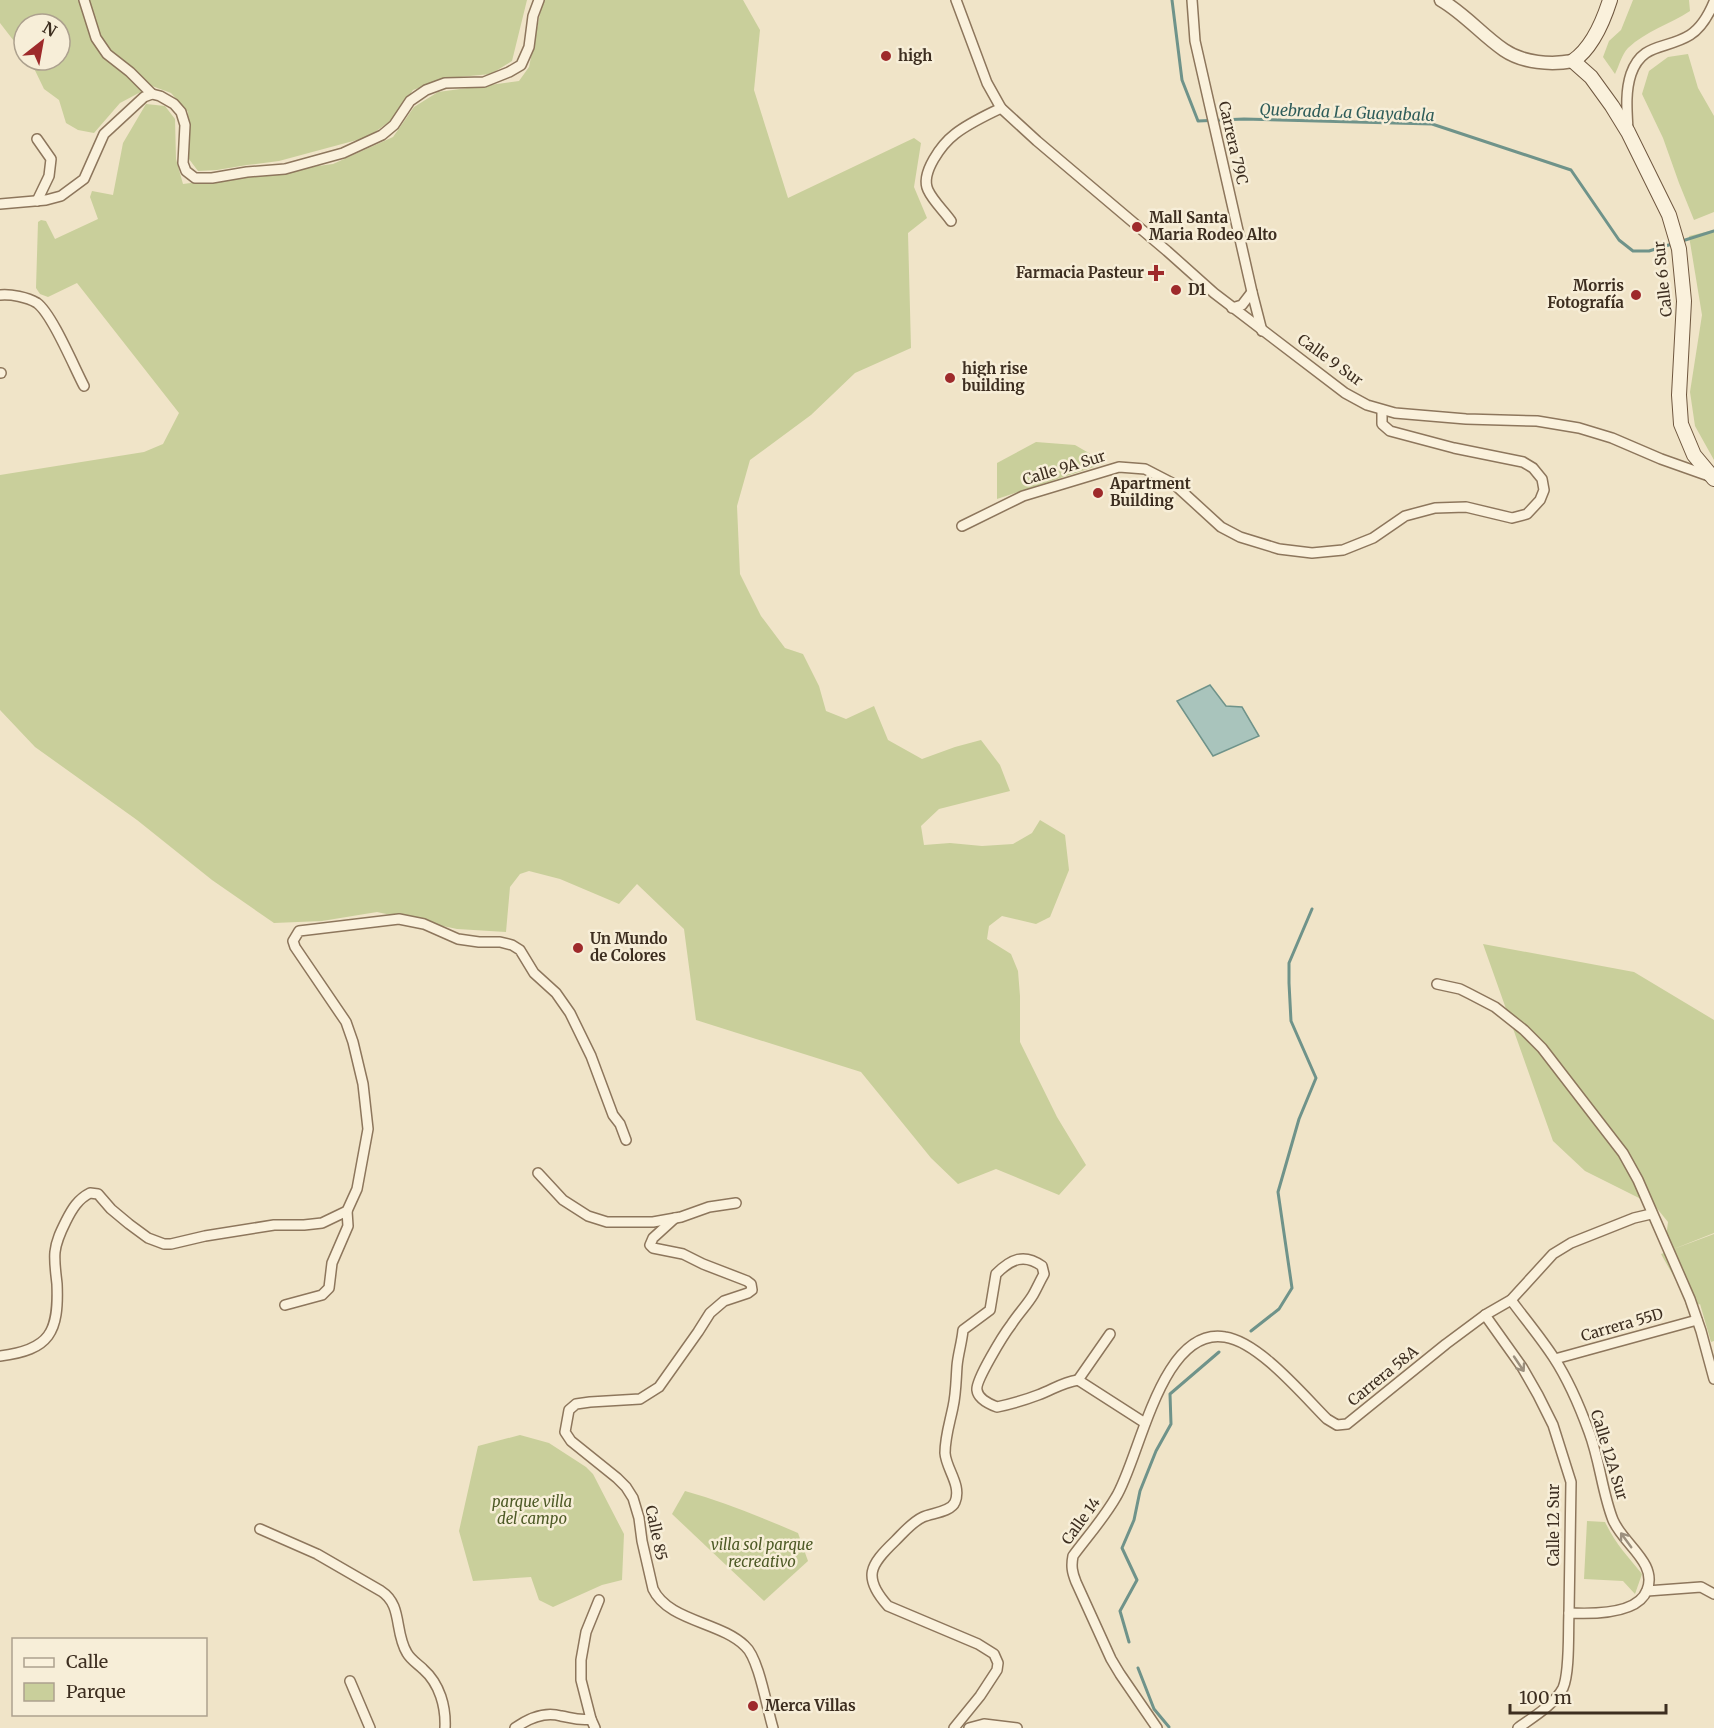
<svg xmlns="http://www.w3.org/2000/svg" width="1714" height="1728" viewBox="0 0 1714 1728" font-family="Merriweather,serif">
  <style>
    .green { fill: #c9cf9b }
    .water { fill: #a9c4bc; stroke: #6f938a; stroke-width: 1.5 }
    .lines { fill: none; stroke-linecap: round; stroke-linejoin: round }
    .stream { stroke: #6f938a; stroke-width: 3 }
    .minor-casing { stroke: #8d765c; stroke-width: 12 }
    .tertiary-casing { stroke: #8d765c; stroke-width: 15 }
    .secondary-casing { stroke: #6f573f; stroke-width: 16 }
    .minor { stroke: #faf1dc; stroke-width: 9 }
    .tertiary { stroke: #faf1dc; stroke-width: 12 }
    .secondary { stroke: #faf1dc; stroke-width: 14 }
    .oneway { stroke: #9c907e }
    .poi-dot { fill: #9e2a2b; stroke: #f7eed8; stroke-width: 2 }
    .labels { text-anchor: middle; stroke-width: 5; stroke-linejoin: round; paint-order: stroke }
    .poi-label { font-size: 15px; font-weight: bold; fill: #3d2e20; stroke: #f7eed8; text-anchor: start }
    .street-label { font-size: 15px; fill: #3d2e20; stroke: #f7eed8 }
    .park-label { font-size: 15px; font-style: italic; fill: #4d5a26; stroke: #f7eed8 }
    .water-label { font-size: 16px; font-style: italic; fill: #2f5d5a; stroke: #f7eed8 }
  </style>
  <rect width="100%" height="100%" fill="#f0e4c8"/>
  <g class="green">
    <polygon points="0,0 527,0 512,61 491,74 448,78 413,90 393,119 368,137 279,161 247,165 217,170 198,171 189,159 188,112 171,93 152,86 120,103 94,133 78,130 66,123 59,100 44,89 30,60 60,60 60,24 24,24 24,54 0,23"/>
    <polygon points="545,0 743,0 760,30 754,90 788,198 914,138 921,143 914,187 927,218 908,233 911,348 855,373 811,415 750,460 737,506 740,574 761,616 785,648 803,654 819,686 826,711 846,719 874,706 888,740 922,759 955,747 981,740 1000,765 1010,791 939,809 921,826 924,845 950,843 982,846 1013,844 1032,833 1040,820 1065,835 1069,870 1050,917 1036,924 1002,916 989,926 987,939 1011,954 1018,971 1020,996 1020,1042 1057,1117 1086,1165 1059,1195 996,1169 958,1184 931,1158 861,1072 696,1020 684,929 637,884 619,904 560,879 529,871 520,874 510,887 506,932 457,929 377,912 322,921 274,923 212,880 137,820 35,747 0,710 0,475 144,452 163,444 179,413 77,283 48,297 40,294 36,288 38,222 41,220 46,221 55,239 98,219 90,197 92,191 113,195 123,143 146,104 165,106 175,119 176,159 183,184 333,164 393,137 414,107 438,92 519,81 529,67 541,9"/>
    <path d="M 1633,0 L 1689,0 L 1690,11 C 1670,24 1646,31 1628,48 C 1622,54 1619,66 1615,74 L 1603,57 L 1609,41 L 1621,30 Z"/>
    <polygon points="1688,54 1698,88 1714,116 1714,212 1694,220 1679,183 1663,138 1642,94 1649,71 1668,57"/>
    <polygon points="1714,230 1714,460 1695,426 1690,392 1702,315 1689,236"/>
    <polygon points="1036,442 1075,445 1106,463 997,499 997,463"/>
    <polygon points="1483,944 1634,972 1714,1020 1714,1233 1671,1250 1714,1234 1714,1341 1711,1342 1700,1304 1687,1309 1682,1291 1661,1254 1664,1253 1668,1222 1655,1206 1585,1171 1553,1141"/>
    <polygon points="520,1435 549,1443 586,1467 593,1474 624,1534 622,1580 602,1585 553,1607 539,1600 531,1577 473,1581 459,1531 478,1446"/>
    <path d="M 685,1491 C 724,1502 761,1517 798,1533 L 808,1561 L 764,1601 L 672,1514 Z"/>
    <path d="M 1587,1521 L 1605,1522 C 1616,1545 1627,1555 1642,1574 L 1635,1594 L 1623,1581 L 1584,1579 Z"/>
  </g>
  <polygon class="water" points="1210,685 1226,706 1242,707 1259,736 1213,756 1177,701"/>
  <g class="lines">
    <g class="stream">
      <polyline points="1172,0 1182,80 1198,121 1244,119 1432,124 1571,170 1619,240 1633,251 1649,251 1672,244"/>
      <polyline points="1682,241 1714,231"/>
      <polyline points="1251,1331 1279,1309 1292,1288 1278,1192 1299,1119 1316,1078 1291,1021 1289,983 1289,963 1312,909"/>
      <polyline points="1129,1642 1120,1611 1137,1580 1122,1548 1134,1520 1140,1491 1156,1451 1171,1424 1170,1394 1219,1352"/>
      <polyline points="1138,1668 1154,1709 1169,1727"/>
    </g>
    <g class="minor-casing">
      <g id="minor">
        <polyline points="84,0 96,38 107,54 130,72 152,94"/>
        <polyline points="956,0 987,83 1001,108 1037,141 1167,251 1214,293 1345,393 1367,405 1395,413 1466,419 1537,421 1579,428 1612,438 1661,459 1709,476"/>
        <polyline points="1192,0 1195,41 1252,292 1262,331"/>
        <path d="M 1628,130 C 1627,112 1625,92 1631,74 C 1642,42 1666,50 1690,35 C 1701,28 1709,14 1714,2"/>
        <polyline points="37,201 49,176 51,159 37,139"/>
        <polyline points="0,204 46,200 61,196 84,179 104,134 144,97 152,94 160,96 174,104 181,112 185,125 183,163 186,171 195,178 212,178 247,172 285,169 343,153 382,135 394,125 410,101 426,90 445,83 484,82 509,72 521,65 529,47 533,16 539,0"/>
        <path d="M 951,221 C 944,211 933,201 928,190 C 920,173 942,144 955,134 C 969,123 985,116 1001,108"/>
        <path d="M 0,295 C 11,294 27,297 37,303 C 52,314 74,367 84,386"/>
        <polyline points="1232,308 1242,305 1252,292"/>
        <polyline points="0,373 1,373"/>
        <polyline points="962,526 1023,496 1119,467 1145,469 1174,484 1221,527 1240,537 1279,549 1312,553 1343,550 1373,538 1405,516 1435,508 1466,507 1512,518 1527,514 1540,500 1544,490 1542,479 1533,468 1523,462 1454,448 1390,431 1382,424 1382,410"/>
        <polyline points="1437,984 1460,989 1470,994 1495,1007 1524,1030 1542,1048 1623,1153 1638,1180 1690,1299 1701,1331 1714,1379"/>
        <polyline points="538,1173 563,1200 588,1216 607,1222 653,1222 681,1217 709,1207 736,1203"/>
        <path d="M 675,1218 L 653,1238 L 650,1245 L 653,1248 L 683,1254 L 703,1264 L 747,1281 L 751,1284 L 752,1290 L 748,1293 L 724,1301 L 710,1313 L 698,1332 L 659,1387 L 640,1399 L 590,1402 L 576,1404 L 569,1410 L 565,1432 L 571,1441 L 617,1478 L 626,1487 L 633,1498 L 639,1518 L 642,1541 L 653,1589 C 668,1621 721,1622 745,1646 C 759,1658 767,1709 773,1728"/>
        <path d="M 1511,1300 C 1525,1319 1541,1338 1554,1358 C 1567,1378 1581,1410 1589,1432 C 1600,1461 1602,1492 1613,1520 C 1623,1544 1658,1563 1647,1590 C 1638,1615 1590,1614 1569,1613 C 1568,1632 1570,1672 1563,1688 C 1554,1705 1533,1717 1518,1728"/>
        <polyline points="285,1305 322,1295 329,1288 332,1263 348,1226 347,1211"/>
        <polyline points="1485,1315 1522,1367 1538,1395 1553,1425 1571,1482 1569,1613"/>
        <polyline points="1110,1334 1078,1380 1145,1423"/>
        <path d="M 0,1356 C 50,1350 59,1332 57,1284 C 56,1274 54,1262 55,1252 C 56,1241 61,1231 66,1221 C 72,1209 78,1199 90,1193 L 98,1194 L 111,1209 L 129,1224 L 148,1238 L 164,1244 L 171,1244 L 205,1236 L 274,1225 L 304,1225 L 322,1223 L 347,1211 L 357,1189 L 368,1129 L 363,1084 L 353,1042 L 346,1022 L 295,947 L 293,941 L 299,931 L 399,919 L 424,924 L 458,939 L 479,942 L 500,942 L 512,945 L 520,950 L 534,973 L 556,993 L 570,1013 L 591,1056 L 613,1115 L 620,1124 L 626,1140"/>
        <polyline points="1555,1359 1697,1320"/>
        <path d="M 260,1529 L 317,1554 L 381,1591 C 403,1605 394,1632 407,1653 C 411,1660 418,1664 423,1669 C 440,1684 446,1707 445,1728"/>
        <polyline points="1647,1591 1701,1587 1714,1594"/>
        <polyline points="350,1681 370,1728"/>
        <path d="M 515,1728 C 529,1718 544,1711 561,1716 C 572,1718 580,1721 591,1719"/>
        <polyline points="595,1728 591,1719 581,1680 581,1660 586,1632 599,1600"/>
        <path d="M 954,1728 L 980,1696 L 997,1670 L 998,1663 L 994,1654 L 978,1644 L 888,1606 C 862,1577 870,1565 895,1541 C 904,1532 912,1522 923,1517 C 932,1513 951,1512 955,1502 C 962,1485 946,1469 945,1453 C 945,1437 950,1422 953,1407 C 956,1394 956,1380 957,1366 C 958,1354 962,1342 963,1330 L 990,1310 L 996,1274 C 1011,1259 1024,1253 1042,1266 L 1044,1274 C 1040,1281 1037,1288 1033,1295 C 1027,1305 1018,1314 1011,1325 C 1004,1334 975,1381 977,1390 C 978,1399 989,1404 997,1407 C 1011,1404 1025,1400 1038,1395 C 1054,1389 1061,1383 1078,1380"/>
        <polyline points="969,1728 984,1724 1017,1728"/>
        <path d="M 1157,1728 L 1120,1674 L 1111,1659 L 1076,1582 C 1072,1572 1071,1566 1073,1556 C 1087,1537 1104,1518 1116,1497 C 1140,1458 1161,1326 1225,1337 C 1259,1342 1303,1395 1327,1419 L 1337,1425 L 1347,1424 L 1446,1344 L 1485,1315 L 1511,1300 L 1553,1254 L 1571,1243 L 1634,1218 L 1651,1214"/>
      </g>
    </g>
    <g class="tertiary-casing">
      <path id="tertiary" d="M 1441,0 C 1465,14 1482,35 1504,50 C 1523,63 1551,65 1573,61"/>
    </g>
    <g class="secondary-casing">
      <path id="secondary" d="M 1610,0 C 1603,22 1592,48 1573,61 L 1591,77 L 1612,106 L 1628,132 L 1669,215 L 1679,249 L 1684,301 L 1679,395 L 1681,424 L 1694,455 L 1714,479"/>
    </g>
    <use href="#minor" class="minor"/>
    <use href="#tertiary" class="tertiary"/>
    <use href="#secondary" class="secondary"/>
  </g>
  <defs><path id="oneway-shaft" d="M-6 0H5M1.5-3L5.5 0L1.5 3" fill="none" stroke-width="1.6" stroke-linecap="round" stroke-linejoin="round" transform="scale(1.5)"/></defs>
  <g class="oneway">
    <use href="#oneway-shaft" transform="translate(1519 1364) rotate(56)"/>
    <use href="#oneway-shaft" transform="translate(1626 1540) rotate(-126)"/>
  </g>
  <g class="poi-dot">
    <circle cx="886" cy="56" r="6"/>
    <circle cx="1137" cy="227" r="6"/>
    <path d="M1153 264h6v6h6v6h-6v6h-6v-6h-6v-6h6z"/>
    <circle cx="1176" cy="290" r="6"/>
    <circle cx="1636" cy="295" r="6"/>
    <circle cx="950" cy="378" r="6"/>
    <circle cx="1098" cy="493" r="6"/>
    <circle cx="578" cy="948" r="6"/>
    <circle cx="753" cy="1706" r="6"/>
  </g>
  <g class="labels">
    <g class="poi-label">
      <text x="898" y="61">high</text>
      <text x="1149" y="223">Mall Santa<tspan x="1149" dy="17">Maria Rodeo Alto</tspan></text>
      <text x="1144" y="278" text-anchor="end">Farmacia Pasteur</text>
      <text x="1624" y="291" text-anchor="end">Morris<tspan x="1624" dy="17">Fotografía</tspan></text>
      <text x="1188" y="295">D1</text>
      <text x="962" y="374">high rise<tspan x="962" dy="17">building</tspan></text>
      <text x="1110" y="489">Apartment<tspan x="1110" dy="17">Building</tspan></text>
      <text x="590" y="944">Un Mundo<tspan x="590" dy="17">de Colores</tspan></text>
      <text x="765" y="1711">Merca Villas</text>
    </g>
    <g class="street-label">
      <text transform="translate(1233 143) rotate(77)" y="5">Carrera 79C</text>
      <text transform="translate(1663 279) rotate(-96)" y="5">Calle 6 Sur</text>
      <text transform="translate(1330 360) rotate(36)" y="5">Calle 9 Sur</text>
      <text transform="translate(1064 468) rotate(-17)" y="5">Calle 9A Sur</text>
      <text transform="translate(1622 1325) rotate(-16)" y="5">Carrera 55D</text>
      <text transform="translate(1383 1376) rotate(-39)" y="5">Carrera 58A</text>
      <text transform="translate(1609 1455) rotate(73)" y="5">Calle 12A Sur</text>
      <text transform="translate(1081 1521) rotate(-54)" y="5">Calle 14</text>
      <text transform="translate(1554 1525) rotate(-90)" y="5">Calle 12 Sur</text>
      <text transform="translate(656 1533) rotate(78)" y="5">Calle 85</text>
    </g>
    <g class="park-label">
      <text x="532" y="1507">parque villa<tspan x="532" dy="17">del campo</tspan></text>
      <text x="762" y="1550">villa sol parque<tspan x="762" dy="17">recreativo</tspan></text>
    </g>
    <g class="water-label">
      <text transform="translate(1347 112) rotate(2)" y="6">Quebrada La Guayabala</text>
    </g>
  </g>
  <rect x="12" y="1638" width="195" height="78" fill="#f7eed8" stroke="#ada18e" stroke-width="1.5"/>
  <rect x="24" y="1658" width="30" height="9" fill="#faf1dc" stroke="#ada18e" stroke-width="1.5"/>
  <text x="66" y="1668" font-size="18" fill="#3d2e20">Calle</text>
  <rect x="24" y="1683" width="30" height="18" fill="#c9cf9b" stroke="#ada18e" stroke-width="1.5"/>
  <text x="66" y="1698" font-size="18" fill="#3d2e20">Parque</text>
  <g transform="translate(42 42) rotate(31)"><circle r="28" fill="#f7eed8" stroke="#ada18e" stroke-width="1.5"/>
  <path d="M0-4.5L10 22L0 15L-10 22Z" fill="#9e2a2b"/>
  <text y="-9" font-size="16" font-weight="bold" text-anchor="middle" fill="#3d2e20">N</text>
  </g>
  <path d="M1510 1704v9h156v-9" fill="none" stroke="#3d2e20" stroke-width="3"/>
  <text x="1519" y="1704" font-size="18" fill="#3d2e20" stroke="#f7eed8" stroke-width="4.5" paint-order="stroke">100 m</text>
</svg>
